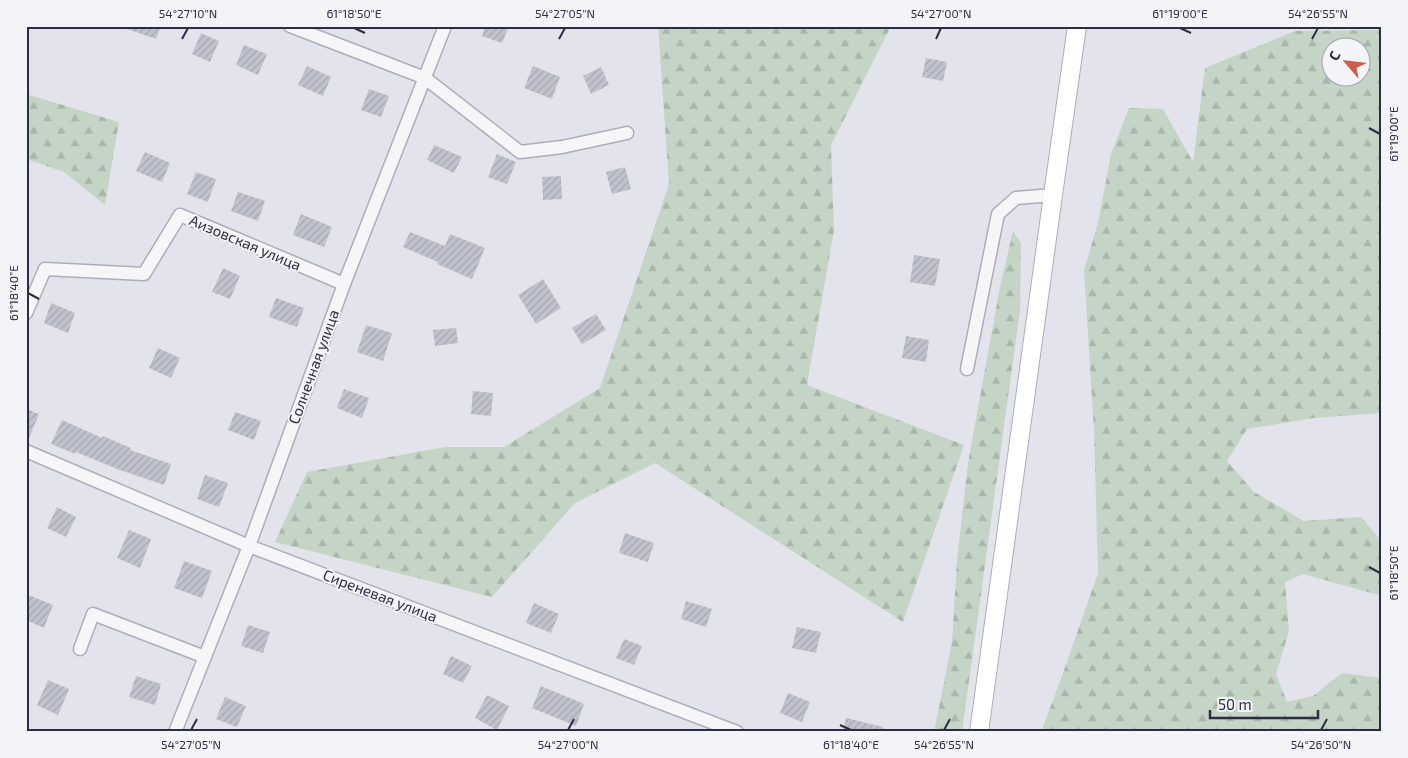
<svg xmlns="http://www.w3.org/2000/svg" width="1408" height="758" viewBox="0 0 1408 758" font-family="'Exo 2',sans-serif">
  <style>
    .forest { fill: url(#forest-firs); fill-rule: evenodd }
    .building { fill: url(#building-hatch) }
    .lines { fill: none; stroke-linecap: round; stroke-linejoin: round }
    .street-casing { stroke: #acadb9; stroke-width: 15 }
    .secondary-casing { stroke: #acadb9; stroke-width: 20 }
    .street { stroke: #f6f6f9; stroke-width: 12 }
    .secondary { stroke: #fff; stroke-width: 18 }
    .ticks { fill: none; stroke: #2b2d44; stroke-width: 2 }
    .labels { text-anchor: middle; stroke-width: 4; stroke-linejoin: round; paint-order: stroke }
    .street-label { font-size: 15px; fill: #2b2d44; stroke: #f3f4f8 }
    .neatline { fill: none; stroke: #2b2d44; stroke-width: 2 }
    .ticks-label { font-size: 12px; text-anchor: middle; fill: #2b2d44 }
  </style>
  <defs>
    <pattern id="forest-firs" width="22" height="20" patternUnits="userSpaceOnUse" patternTransform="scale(1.25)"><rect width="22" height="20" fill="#c4d5c5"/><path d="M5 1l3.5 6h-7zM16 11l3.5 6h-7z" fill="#a9b7aa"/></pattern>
    <pattern id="building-hatch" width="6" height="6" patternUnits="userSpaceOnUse" patternTransform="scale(1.25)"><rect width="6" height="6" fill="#c0c2ce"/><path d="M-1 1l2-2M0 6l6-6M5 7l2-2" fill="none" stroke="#a5a7b2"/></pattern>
  </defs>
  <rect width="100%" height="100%" fill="#e3e4eb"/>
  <g class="forest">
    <polygon points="658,26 891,26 831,145 834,230 807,385 964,445 903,622 655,463 575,503 492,597 275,542 307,472 445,447 504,447 600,388 669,184"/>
    <path d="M 1382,26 L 1382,413 L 1314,418 L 1247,429 L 1227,461 L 1254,492 L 1304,521 L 1361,517 L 1382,542 L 1382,596 L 1303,574 L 1285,582 L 1289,631 L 1276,674 L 1287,702 L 1313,696 L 1342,673 L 1382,678 L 1382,732 L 1041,732 L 1062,676 L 1098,573 L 1094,430 L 1084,270 L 1098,223 L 1111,154 L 1129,108 L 1163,109 L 1193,162 L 1205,68 L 1295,31 L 1377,30 ZM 1330,48 L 1360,48 L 1360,78 L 1330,78 Z"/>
    <polygon points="26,94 119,122 105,205 64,172 26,159"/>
    <polygon points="1013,231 1021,243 1020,310 962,732 934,732 952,642 957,560 968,463 1000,287"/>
  </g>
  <g class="building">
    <polygon points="124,26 161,26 156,39 124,28"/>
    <polygon points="485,26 509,26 502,43 482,36"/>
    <polygon points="201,33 219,41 210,62 192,54"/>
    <polygon points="244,45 267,54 258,75 236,65"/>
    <polygon points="926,58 947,62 943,81 922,77"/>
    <polygon points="307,66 331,77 323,96 298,85"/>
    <polygon points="533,66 560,77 552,99 524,88"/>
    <polygon points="601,67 609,85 591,94 583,76"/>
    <polygon points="369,89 389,96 381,117 361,110"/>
    <polygon points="434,145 462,157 454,173 427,160"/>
    <polygon points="145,152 170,163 162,182 136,171"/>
    <polygon points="497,154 516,162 507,184 488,177"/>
    <polygon points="625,167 631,189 612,194 606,172"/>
    <polygon points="196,172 216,179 208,202 187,194"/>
    <polygon points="561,176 562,199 543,200 542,177"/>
    <polygon points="238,192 265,201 258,221 231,211"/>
    <polygon points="301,214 332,227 324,247 293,235"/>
    <polygon points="410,232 445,246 450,234 485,248 472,279 437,264 438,262 403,247"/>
    <polygon points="914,255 940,259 935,286 910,282"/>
    <polygon points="223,268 240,276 230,299 212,292"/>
    <polygon points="543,279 561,308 536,324 518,295"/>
    <polygon points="276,298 304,308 297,327 269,317"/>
    <polygon points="51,303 75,313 68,333 44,323"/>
    <polygon points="596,314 606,330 582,344 572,328"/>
    <polygon points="366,325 392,333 383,361 357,352"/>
    <polygon points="456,328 458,343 435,346 433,330"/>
    <polygon points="906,336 929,340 926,362 902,358"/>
    <polygon points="158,348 180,358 171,378 149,368"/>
    <polygon points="344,389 369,398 362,418 337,408"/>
    <polygon points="473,391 493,393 491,416 471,414"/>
    <polygon points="26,409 39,414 27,443 26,443"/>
    <polygon points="235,412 261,421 254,440 228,430"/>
    <polygon points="62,420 102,438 103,436 131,448 130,450 171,464 164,485 117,469 76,452 75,454 51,444"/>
    <polygon points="205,475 228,483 219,507 197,499"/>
    <polygon points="57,507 76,517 66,537 47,528"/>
    <polygon points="129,530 151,539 140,568 117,558"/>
    <polygon points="625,533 654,543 648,562 619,553"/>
    <polygon points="184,561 212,571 202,598 174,588"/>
    <polygon points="26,594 53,605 44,628 26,620"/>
    <polygon points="686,601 712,609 706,627 681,619"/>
    <polygon points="534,603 559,614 551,633 526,623"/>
    <polygon points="248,625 270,632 263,653 241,646"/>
    <polygon points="797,627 821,632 816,653 792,648"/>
    <polygon points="624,639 642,646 634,665 616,658"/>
    <polygon points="451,656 472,666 463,683 443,674"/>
    <polygon points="136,676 161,684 155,705 129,697"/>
    <polygon points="48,680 69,689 58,715 37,705"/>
    <polygon points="541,686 584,704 576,726 532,708"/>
    <polygon points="788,693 810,702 802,722 780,713"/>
    <polygon points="487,695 509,706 497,730 475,718"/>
    <polygon points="225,697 246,706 237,727 216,719"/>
    <polygon points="846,718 883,727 883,732 843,732"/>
  </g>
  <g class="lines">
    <g class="street-casing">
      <g id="street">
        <polyline points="290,26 425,78 520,152 562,147 627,133"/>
        <polyline points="26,313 45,269 144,274 180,215 344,284"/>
        <polyline points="967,369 998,214 1016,198 1053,195"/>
        <polyline points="26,451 249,546 737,732"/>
        <polyline points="80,649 93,614 205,657"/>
        <polyline points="175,732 249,546 344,284 445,26"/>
      </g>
    </g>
    <g class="secondary-casing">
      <polyline id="secondary" points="979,732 1053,195 1077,26"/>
    </g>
    <use href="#street" class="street"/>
    <use href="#secondary" class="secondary"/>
  </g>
  <path class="ticks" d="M 354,28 L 365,33M 1180,28 L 1191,33M 182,39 L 188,28M 559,39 L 565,28M 936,39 L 941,28M 1312,39 L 1318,28M 1369,128 L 1380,134M 28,293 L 39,299M 1369,567 L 1380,573M 840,725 L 851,730M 191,730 L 197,719M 568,730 L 574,719M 944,730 L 950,719M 1321,730 L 1327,719"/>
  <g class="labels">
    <g class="street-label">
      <text transform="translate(245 243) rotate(23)" y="5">Аизовская улица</text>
      <text transform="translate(314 367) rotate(-70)" y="5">Солнечная улица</text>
      <text transform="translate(380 596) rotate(21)" y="5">Сиреневая улица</text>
    </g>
  </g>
  <rect width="1408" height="758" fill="none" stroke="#f3f4f8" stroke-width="55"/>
  <g transform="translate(1346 62) rotate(298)"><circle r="24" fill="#f3f4f8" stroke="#a3a4b0"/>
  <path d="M0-4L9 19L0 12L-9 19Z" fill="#cf5b49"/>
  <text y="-8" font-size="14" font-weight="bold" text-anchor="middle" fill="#2b2d44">С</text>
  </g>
  <path d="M1210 710v8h108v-8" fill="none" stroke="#2b2d44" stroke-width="2.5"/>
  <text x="1218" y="710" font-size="15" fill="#2b2d44" stroke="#f3f4f8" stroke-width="4" paint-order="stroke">50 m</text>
  <rect x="28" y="28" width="1352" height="702" class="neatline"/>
  <g class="ticks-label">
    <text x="188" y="18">54°27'10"N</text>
    <text x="354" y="18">61°18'50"E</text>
    <text x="565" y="18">54°27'05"N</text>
    <text x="941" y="18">54°27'00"N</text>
    <text x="1180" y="18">61°19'00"E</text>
    <text x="1318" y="18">54°26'55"N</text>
    <text transform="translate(1394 134) rotate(-90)" y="4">61°19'00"E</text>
    <text transform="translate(14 293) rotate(-90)" y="4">61°18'40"E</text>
    <text transform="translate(1394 573) rotate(-90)" y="4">61°18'50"E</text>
    <text x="191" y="749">54°27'05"N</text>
    <text x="568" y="749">54°27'00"N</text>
    <text x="851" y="749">61°18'40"E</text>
    <text x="944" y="749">54°26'55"N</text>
    <text x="1321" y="749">54°26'50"N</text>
  </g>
</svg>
